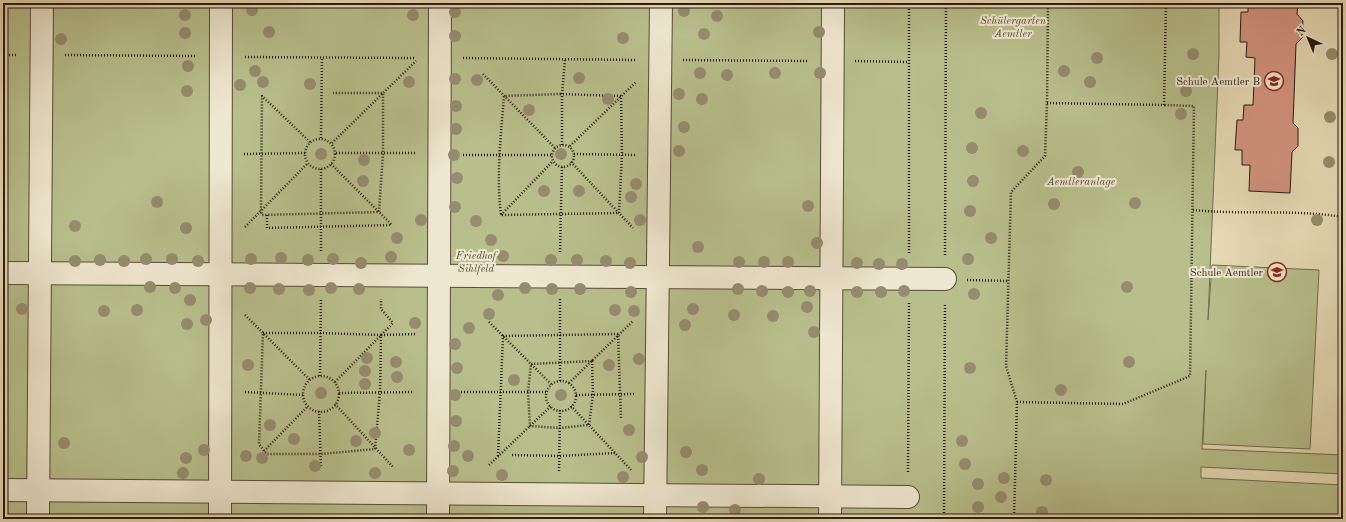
<svg xmlns="http://www.w3.org/2000/svg" width="1346" height="522" viewBox="0 0 1346 522" font-family="'Old Standard TT',serif">
  <style>
    .green { fill: #b8bf8c; stroke: #706d4e }
    .building { fill: #d49481; stroke: #281b10 }
    .lines { fill: none; stroke-linecap: round; stroke-linejoin: round }
    .minor-casing { stroke: #584b3a; stroke-width: 24 }
    .path { stroke: #281b10; stroke-width: 2.5; stroke-dasharray: 1 2; stroke-linecap: butt }
    .minor { stroke: #efe8d0; stroke-width: 22 }
    .tree { fill: #968c6f }
    .labels { text-anchor: middle; stroke-width: 4; stroke-linejoin: round; paint-order: stroke }
    .park-label { font-size: 11px; font-style: italic; fill: #534c35; stroke: #efe8d0 }
    .poi-label { font-size: 11px; fill: #281b10; stroke: #efe8d0; text-anchor: end }
  </style>
  <rect width="100%" height="100%" fill="#e7dbb6"/>
  <filter id="stains"><feTurbulence type="fractalNoise" baseFrequency=".005" numOctaves="4"/><feColorMatrix values="0 0 0 0 .2 0 0 0 0 .09 0 0 0 0 .02 0 0 0 .5 -.17"/></filter>
  <radialGradient id="worn" r=".72"><stop offset=".6" stop-color="#630" stop-opacity="0"/><stop offset="1" stop-color="#630" stop-opacity=".3"/></radialGradient>
  <polygon class="green" points="3,3 1219,3 1219,55 1208,320 1212,265 1319,270 1310,449 1203,444 1206,370 1202,449 1343,455 1343,474 1201,467 1201,478 1343,485 1343,519 3,519"/>
  <polygon class="building" points="1248,3 1298,3 1297,14 1303,21 1302,38 1296,44 1293,123 1298,128 1298,146 1292,152 1290,193 1249,191 1250,165 1242,165 1242,150 1235,150 1237,120 1243,120 1244,105 1253,105 1255,58 1246,57 1247,42 1240,42 1241,12 1248,12"/>
  <g class="lines">
    <g class="minor-casing">
      <g id="minor">
        <polyline points="3,273 945,279"/>
        <polyline points="3,490 908,497"/>
        <polyline points="38,519 42,3"/>
        <polyline points="220,519 221,3"/>
        <polyline points="438,519 440,3"/>
        <polyline points="655,519 661,3"/>
        <polyline points="830,519 833,3"/>
      </g>
    </g>
    <g class="path">
      <polyline points="909,3 909,254"/>
      <polyline points="3,55 18,55"/>
      <polyline points="65,55 196,56"/>
      <polyline points="245,57 416,58"/>
      <polyline points="463,58 636,60"/>
      <polyline points="683,60 808,61"/>
      <polyline points="855,61 909,62"/>
      <polyline points="483,74 555,148"/>
      <path d="M 560,94 L 621,96 L 622,155 L 619,213 L 501,215 C 496,176 501,135 504,96 Z"/>
      <polyline points="1047,103 1164,105 1166,3"/>
      <polyline points="321,138 322,57"/>
      <circle cx="320" cy="154" r="15"/>
      <polyline points="310,142 262,96 261,211 262,215 379,212 383,153 383,93 333,93"/>
      <polyline points="332,143 416,61"/>
      <polyline points="562,145 562,95 565,59"/>
      <circle cx="563" cy="156" r="11"/>
      <polyline points="570,146 636,82"/>
      <polyline points="336,153 416,153"/>
      <polyline points="244,154 305,153"/>
      <polyline points="574,154 636,155"/>
      <polyline points="463,155 552,155"/>
      <polyline points="571,162 633,228"/>
      <polyline points="331,164 392,225"/>
      <path d="M 1193,210 C 1243,215 1294,209 1343,217"/>
      <polyline points="267,215 267,228 392,225"/>
      <polyline points="501,215 553,161"/>
      <polyline points="245,227 308,163"/>
      <polyline points="321,251 321,169"/>
      <polyline points="560,252 562,166"/>
      <polyline points="945,255 946,3"/>
      <polyline points="967,280 1008,281"/>
      <polyline points="245,315 310,380"/>
      <polyline points="489,322 552,385"/>
      <polygon points="263,333 321,333 381,335 380,392 375,449 321,454 267,454 264,451 259,444"/>
      <polyline points="381,335 416,334"/>
      <polygon points="592,361 593,394 589,425 560,428 530,426 528,392 531,364"/>
      <polyline points="320,376 321,298"/>
      <circle cx="321" cy="394" r="18"/>
      <polyline points="560,381 560,299"/>
      <circle cx="561" cy="396" r="15"/>
      <polyline points="335,382 393,323 381,309 381,299"/>
      <polyline points="569,383 633,321"/>
      <polyline points="245,392 303,395"/>
      <polyline points="461,392 547,392"/>
      <polyline points="339,393 414,392"/>
      <polyline points="576,395 634,394"/>
      <polyline points="1017,402 1123,404 1190,376 1194,106 1164,105"/>
      <polyline points="335,404 394,468"/>
      <polyline points="571,406 631,470"/>
      <polyline points="319,411 321,468"/>
      <polyline points="264,451 308,406"/>
      <polyline points="512,455 559,456 615,453"/>
      <polyline points="498,456 503,336 618,334 621,419"/>
      <polyline points="489,465 551,406"/>
      <polyline points="559,471 560,410"/>
      <polyline points="908,472 909,303"/>
      <polyline points="944,519 945,304"/>
      <polyline points="1014,519 1017,402 1006,366 1011,192 1045,156 1047,103 1048,3"/>
    </g>
    <use href="#minor" class="minor"/>
  </g>
  <g class="tree">
    <circle cx="252" cy="10" r="6"/>
    <circle cx="684" cy="11" r="6"/>
    <circle cx="455" cy="12" r="6"/>
    <circle cx="185" cy="15" r="6"/>
    <circle cx="413" cy="15" r="6"/>
    <circle cx="717" cy="16" r="6"/>
    <circle cx="269" cy="32" r="6"/>
    <circle cx="819" cy="32" r="6"/>
    <circle cx="185" cy="33" r="6"/>
    <circle cx="704" cy="34" r="6"/>
    <circle cx="455" cy="36" r="6"/>
    <circle cx="623" cy="38" r="6"/>
    <circle cx="61" cy="39" r="6"/>
    <circle cx="1193" cy="54" r="6"/>
    <circle cx="1332" cy="54" r="6"/>
    <circle cx="1097" cy="58" r="6"/>
    <circle cx="188" cy="66" r="6"/>
    <circle cx="255" cy="71" r="6"/>
    <circle cx="1064" cy="71" r="6"/>
    <circle cx="700" cy="73" r="6"/>
    <circle cx="775" cy="73" r="6"/>
    <circle cx="820" cy="73" r="6"/>
    <circle cx="727" cy="75" r="6"/>
    <circle cx="579" cy="78" r="6"/>
    <circle cx="455" cy="79" r="6"/>
    <circle cx="477" cy="80" r="6"/>
    <circle cx="263" cy="82" r="6"/>
    <circle cx="409" cy="82" r="6"/>
    <circle cx="1090" cy="82" r="6"/>
    <circle cx="310" cy="84" r="6"/>
    <circle cx="240" cy="85" r="6"/>
    <circle cx="187" cy="91" r="6"/>
    <circle cx="1186" cy="91" r="6"/>
    <circle cx="679" cy="94" r="6"/>
    <circle cx="608" cy="99" r="6"/>
    <circle cx="702" cy="99" r="6"/>
    <circle cx="456" cy="106" r="6"/>
    <circle cx="529" cy="110" r="6"/>
    <circle cx="981" cy="113" r="6"/>
    <circle cx="1181" cy="114" r="6"/>
    <circle cx="1330" cy="117" r="6"/>
    <circle cx="684" cy="127" r="6"/>
    <circle cx="456" cy="129" r="6"/>
    <circle cx="972" cy="148" r="6"/>
    <circle cx="679" cy="151" r="6"/>
    <circle cx="1023" cy="151" r="6"/>
    <circle cx="321" cy="154" r="6"/>
    <circle cx="561" cy="154" r="6"/>
    <circle cx="454" cy="155" r="6"/>
    <circle cx="364" cy="160" r="6"/>
    <circle cx="1329" cy="162" r="6"/>
    <circle cx="1078" cy="172" r="6"/>
    <circle cx="457" cy="178" r="6"/>
    <circle cx="363" cy="181" r="6"/>
    <circle cx="973" cy="181" r="6"/>
    <circle cx="636" cy="184" r="6"/>
    <circle cx="544" cy="191" r="6"/>
    <circle cx="579" cy="191" r="6"/>
    <circle cx="631" cy="197" r="6"/>
    <circle cx="157" cy="202" r="6"/>
    <circle cx="1135" cy="203" r="6"/>
    <circle cx="1054" cy="204" r="6"/>
    <circle cx="808" cy="206" r="6"/>
    <circle cx="455" cy="207" r="6"/>
    <circle cx="970" cy="211" r="6"/>
    <circle cx="421" cy="220" r="6"/>
    <circle cx="640" cy="220" r="6"/>
    <circle cx="1317" cy="220" r="6"/>
    <circle cx="476" cy="221" r="6"/>
    <circle cx="75" cy="226" r="6"/>
    <circle cx="186" cy="228" r="6"/>
    <circle cx="397" cy="238" r="6"/>
    <circle cx="991" cy="238" r="6"/>
    <circle cx="491" cy="240" r="6"/>
    <circle cx="817" cy="243" r="6"/>
    <circle cx="698" cy="247" r="6"/>
    <circle cx="503" cy="256" r="6"/>
    <circle cx="391" cy="257" r="6"/>
    <circle cx="281" cy="258" r="6"/>
    <circle cx="146" cy="259" r="6"/>
    <circle cx="172" cy="259" r="6"/>
    <circle cx="251" cy="259" r="6"/>
    <circle cx="333" cy="259" r="6"/>
    <circle cx="968" cy="259" r="6"/>
    <circle cx="100" cy="260" r="6"/>
    <circle cx="308" cy="260" r="6"/>
    <circle cx="551" cy="260" r="6"/>
    <circle cx="577" cy="260" r="6"/>
    <circle cx="75" cy="261" r="6"/>
    <circle cx="124" cy="261" r="6"/>
    <circle cx="198" cy="261" r="6"/>
    <circle cx="606" cy="261" r="6"/>
    <circle cx="739" cy="262" r="6"/>
    <circle cx="764" cy="262" r="6"/>
    <circle cx="788" cy="262" r="6"/>
    <circle cx="361" cy="263" r="6"/>
    <circle cx="630" cy="263" r="6"/>
    <circle cx="857" cy="263" r="6"/>
    <circle cx="879" cy="264" r="6"/>
    <circle cx="902" cy="264" r="6"/>
    <circle cx="150" cy="287" r="6"/>
    <circle cx="1127" cy="287" r="6"/>
    <circle cx="175" cy="288" r="6"/>
    <circle cx="250" cy="288" r="6"/>
    <circle cx="331" cy="288" r="6"/>
    <circle cx="525" cy="288" r="6"/>
    <circle cx="279" cy="289" r="6"/>
    <circle cx="359" cy="289" r="6"/>
    <circle cx="552" cy="289" r="6"/>
    <circle cx="580" cy="289" r="6"/>
    <circle cx="738" cy="289" r="6"/>
    <circle cx="309" cy="290" r="6"/>
    <circle cx="762" cy="291" r="6"/>
    <circle cx="810" cy="291" r="6"/>
    <circle cx="904" cy="291" r="6"/>
    <circle cx="631" cy="292" r="6"/>
    <circle cx="788" cy="292" r="6"/>
    <circle cx="857" cy="292" r="6"/>
    <circle cx="881" cy="292" r="6"/>
    <circle cx="974" cy="294" r="6"/>
    <circle cx="498" cy="295" r="6"/>
    <circle cx="190" cy="300" r="6"/>
    <circle cx="807" cy="307" r="6"/>
    <circle cx="22" cy="309" r="6"/>
    <circle cx="693" cy="309" r="6"/>
    <circle cx="137" cy="310" r="6"/>
    <circle cx="615" cy="310" r="6"/>
    <circle cx="104" cy="311" r="6"/>
    <circle cx="634" cy="311" r="6"/>
    <circle cx="489" cy="314" r="6"/>
    <circle cx="734" cy="315" r="6"/>
    <circle cx="773" cy="316" r="6"/>
    <circle cx="206" cy="320" r="6"/>
    <circle cx="415" cy="323" r="6"/>
    <circle cx="187" cy="324" r="6"/>
    <circle cx="685" cy="325" r="6"/>
    <circle cx="469" cy="328" r="6"/>
    <circle cx="814" cy="332" r="6"/>
    <circle cx="455" cy="344" r="6"/>
    <circle cx="367" cy="358" r="6"/>
    <circle cx="639" cy="359" r="6"/>
    <circle cx="396" cy="362" r="6"/>
    <circle cx="1129" cy="362" r="6"/>
    <circle cx="248" cy="365" r="6"/>
    <circle cx="609" cy="365" r="6"/>
    <circle cx="457" cy="368" r="6"/>
    <circle cx="970" cy="368" r="6"/>
    <circle cx="365" cy="371" r="6"/>
    <circle cx="397" cy="377" r="6"/>
    <circle cx="514" cy="380" r="6"/>
    <circle cx="365" cy="384" r="6"/>
    <circle cx="1061" cy="390" r="6"/>
    <circle cx="321" cy="393" r="6"/>
    <circle cx="455" cy="395" r="6"/>
    <circle cx="561" cy="395" r="6"/>
    <circle cx="456" cy="421" r="6"/>
    <circle cx="270" cy="425" r="6"/>
    <circle cx="629" cy="430" r="6"/>
    <circle cx="375" cy="433" r="6"/>
    <circle cx="294" cy="439" r="6"/>
    <circle cx="356" cy="441" r="6"/>
    <circle cx="962" cy="441" r="6"/>
    <circle cx="64" cy="443" r="6"/>
    <circle cx="454" cy="446" r="6"/>
    <circle cx="204" cy="450" r="6"/>
    <circle cx="409" cy="450" r="6"/>
    <circle cx="686" cy="452" r="6"/>
    <circle cx="246" cy="456" r="6"/>
    <circle cx="468" cy="456" r="6"/>
    <circle cx="642" cy="457" r="6"/>
    <circle cx="186" cy="458" r="6"/>
    <circle cx="262" cy="458" r="6"/>
    <circle cx="965" cy="464" r="6"/>
    <circle cx="315" cy="466" r="6"/>
    <circle cx="702" cy="470" r="6"/>
    <circle cx="453" cy="471" r="6"/>
    <circle cx="183" cy="473" r="6"/>
    <circle cx="375" cy="473" r="6"/>
    <circle cx="502" cy="475" r="6"/>
    <circle cx="623" cy="477" r="6"/>
    <circle cx="1004" cy="478" r="6"/>
    <circle cx="759" cy="479" r="6"/>
    <circle cx="1046" cy="480" r="6"/>
    <circle cx="978" cy="484" r="6"/>
    <circle cx="1001" cy="497" r="6"/>
    <circle cx="703" cy="507" r="6"/>
    <circle cx="978" cy="507" r="6"/>
    <circle cx="735" cy="510" r="6"/>
    <circle cx="1042" cy="512" r="6"/>
  </g>
  <defs>
    <g id="school-ring" transform="scale(1)"><circle r="9.5" fill="#efe8d0" stroke="#8f2418" stroke-width="1.5"/><path d="M0-5L7-2L0 1L-7-2ZM-4 1L0 2.5L4 1V4Q0 6-4 4Z" fill="#8f2418"/></g>
  </defs>
  <g fill-rule="evenodd">
    <use href="#school-ring" x="1274" y="81"/>
    <use href="#school-ring" x="1277" y="272"/>
  </g>
  <g class="labels">
    <g class="park-label">
      <text x="1013" y="24">Schülergarten<tspan x="1013" dy="13">Aemtler</tspan></text>
      <text x="1081" y="185">Aemtleranlage</text>
      <text x="476" y="259">Friedhof<tspan x="476" dy="13">Sihlfeld</tspan></text>
    </g>
    <g class="poi-label">
      <text x="1260" y="85">Schule Aemtler B</text>
      <text x="1263" y="276">Schule Aemtler</text>
    </g>
  </g>
  <rect width="1346" height="522" fill="none" stroke="#e7dbb6" stroke-width="16"/>
  <rect x="4" y="4" width="1338" height="514" fill="none" stroke="#281b10" stroke-width="2"/>
  <rect x="8" y="8" width="1330" height="506" fill="none" stroke="#281b10"/>
  <g transform="translate(1308 38) rotate(316)" stroke="#efe8d0" stroke-width="3" paint-order="stroke">
  <path d="M0-3L7 15L0 10L-7 15Z" fill="#281b10"/>
  <text y="-6" font-size="11" font-weight="bold" text-anchor="middle" fill="#281b10">N</text>
  </g>
  <rect width="100%" height="100%" filter="url(#stains)"/>
  <rect width="100%" height="100%" fill="url(#worn)"/>
</svg>
